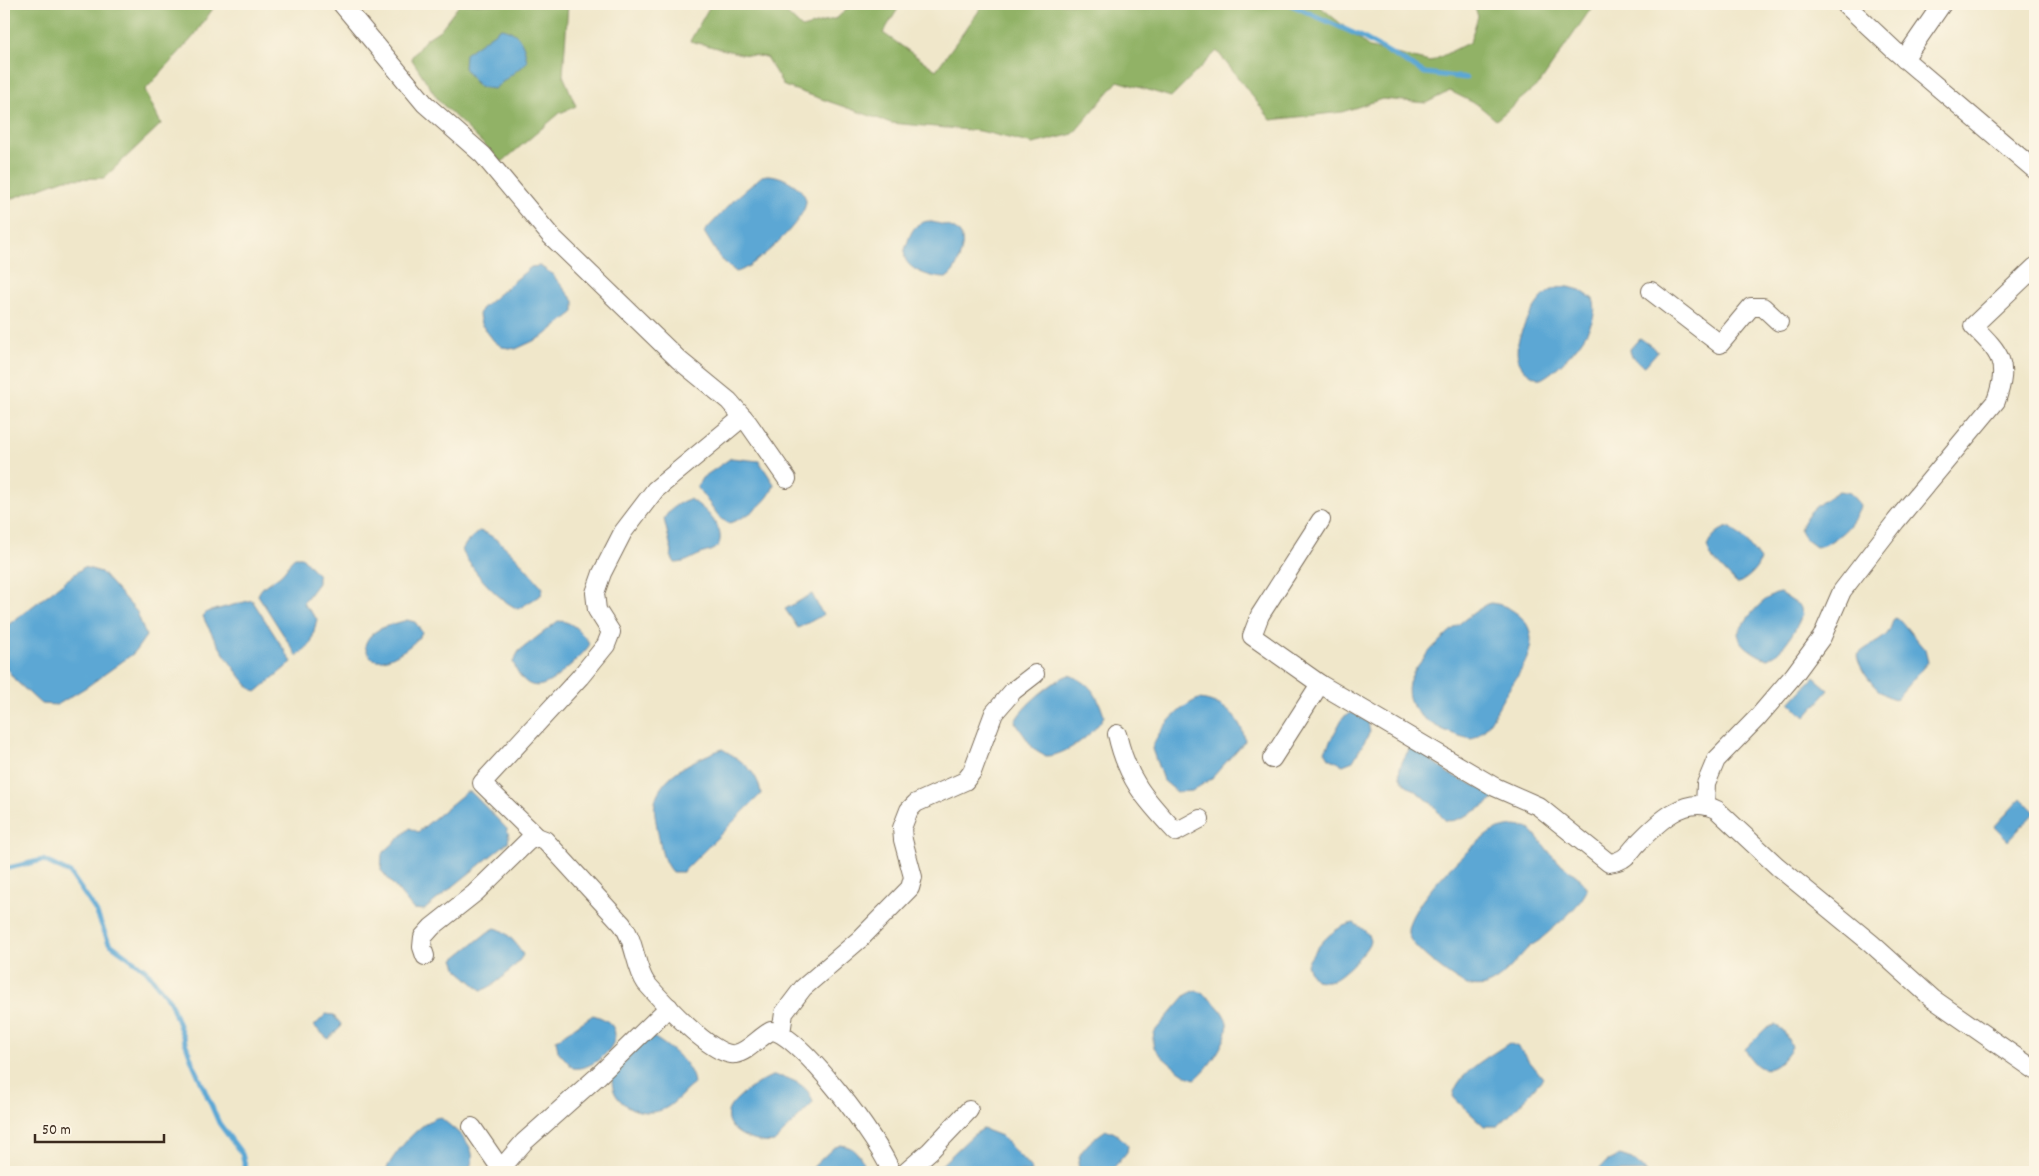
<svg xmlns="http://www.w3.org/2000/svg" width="2039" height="1176" viewBox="0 0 2039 1176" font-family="Dekko,sans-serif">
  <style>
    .forest { fill: #91b266; stroke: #666e42 }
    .water { fill: #5ca7d4; stroke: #4c6879 }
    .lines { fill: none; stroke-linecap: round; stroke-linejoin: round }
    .stream { stroke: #5ca7d4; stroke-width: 5 }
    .street-casing { stroke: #7a6c5a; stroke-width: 20 }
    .street { stroke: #fff; stroke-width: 18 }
  </style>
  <rect width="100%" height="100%" fill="#fcf5e5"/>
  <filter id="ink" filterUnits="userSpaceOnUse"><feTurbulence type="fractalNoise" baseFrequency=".02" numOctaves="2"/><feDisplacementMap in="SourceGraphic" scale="10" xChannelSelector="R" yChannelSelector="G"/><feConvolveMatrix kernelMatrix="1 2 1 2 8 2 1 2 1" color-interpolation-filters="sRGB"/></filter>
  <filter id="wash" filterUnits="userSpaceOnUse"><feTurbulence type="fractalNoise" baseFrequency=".0096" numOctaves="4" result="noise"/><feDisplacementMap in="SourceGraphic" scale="20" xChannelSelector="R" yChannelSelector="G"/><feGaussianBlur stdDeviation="1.12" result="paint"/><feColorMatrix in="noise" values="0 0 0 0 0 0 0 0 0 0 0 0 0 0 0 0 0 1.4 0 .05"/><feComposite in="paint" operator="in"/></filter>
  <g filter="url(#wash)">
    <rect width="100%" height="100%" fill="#f0e7ca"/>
    <g class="forest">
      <polygon points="4,4 216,4 194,36 145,90 161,124 104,178 65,179 5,201"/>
      <polygon points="460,4 568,4 563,75 576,106 560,113 502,162 439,101 411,58 426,39 440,30"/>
      <polygon points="711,4 780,4 780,7 802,28 837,18 853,4 901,4 883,33 936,70 984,4 1317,4 1370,48 1430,62 1470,42 1478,16 1473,4 1594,4 1540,83 1496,120 1478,105 1450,91 1426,103 1382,99 1342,112 1271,120 1217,51 1171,97 1118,81 1073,134 1033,144 980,131 891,123 784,86 766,57 741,54 690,41"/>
    </g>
    <g class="water">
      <path d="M 501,28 C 519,31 525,45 527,62 L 494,89 L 479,87 L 464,68 L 465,54 Z"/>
      <path d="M 767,175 C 778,175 788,180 796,186 C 801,190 806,196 806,202 C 806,220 752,270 736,272 L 720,258 L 704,232 L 735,199 L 762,176 Z"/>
      <path d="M 928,221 C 951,227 969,227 960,256 C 957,265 955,272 946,278 C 933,278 909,271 905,258 C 903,251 907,245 909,238 C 913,228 917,223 928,221 Z"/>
      <polygon points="540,266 552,274 574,301 574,312 544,336 516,349 502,347 494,341 481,324 479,315 481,309 531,267"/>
      <path d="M 1569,287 L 1580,290 L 1593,299 C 1604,324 1561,369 1541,379 C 1506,368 1516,338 1530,315 C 1535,306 1541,297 1550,291 C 1556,287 1562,287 1569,287 Z"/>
      <path d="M 1640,338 L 1658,351 L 1645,366 C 1638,362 1630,358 1630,349 Z"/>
      <path d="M 731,458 L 759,461 L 774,484 C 771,501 745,519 729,523 L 721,519 L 697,487 L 702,478 Z"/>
      <path d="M 1839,491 L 1850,493 L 1860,505 C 1857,523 1834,544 1816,547 L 1804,538 L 1800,530 C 1805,511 1823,501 1839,491 Z"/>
      <path d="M 689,499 C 702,505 728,529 718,546 C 714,552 707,551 701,554 C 691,558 686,563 675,563 L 671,556 L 672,552 L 664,519 C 670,508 678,503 689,499 Z"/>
      <path d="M 1730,527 L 1745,540 L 1760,560 C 1757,571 1747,579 1737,584 L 1712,558 L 1707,547 C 1711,537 1718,529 1730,527 Z"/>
      <path d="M 479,531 C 500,535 529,572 543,588 L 541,595 L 518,609 C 498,600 471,570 462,550 L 467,542 Z"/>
      <path d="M 295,557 L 302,557 L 318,575 L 318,583 L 303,603 L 317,619 L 311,644 L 297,656 L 258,595 C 263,582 277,581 285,570 C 289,565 289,561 295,557 Z"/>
      <polygon points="84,567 101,572 137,612 146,636 134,653 88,686 57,705 41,704 15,680 4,665 4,628"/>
      <path d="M 1780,593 L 1800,606 L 1803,614 C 1795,630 1785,650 1768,659 C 1757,656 1739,645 1738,633 C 1746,619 1763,596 1780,593 Z"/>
      <polygon points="812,594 823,615 798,628 785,609"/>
      <path d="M 252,600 L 292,662 L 256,692 C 243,686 208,631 203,616 L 207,612 Z"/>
      <path d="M 1490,603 C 1502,604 1511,608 1521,617 C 1546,642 1518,674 1504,697 C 1494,713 1490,729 1472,739 C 1448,735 1401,715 1409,683 C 1415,658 1467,614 1490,603 Z"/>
      <path d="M 1895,618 L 1900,620 L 1925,650 L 1928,662 L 1896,699 C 1879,697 1860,671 1857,656 C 1864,647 1877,644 1886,635 C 1891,630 1891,623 1895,618 Z"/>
      <path d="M 407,620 L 415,622 L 422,632 C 418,643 389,663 377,660 C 370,659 367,652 365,646 C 369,628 392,625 407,620 Z"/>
      <path d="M 558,621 C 573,621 579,631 588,641 L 589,646 C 582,655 574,662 566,669 C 544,690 526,695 513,662 L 519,651 Z"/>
      <path d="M 1069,675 C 1091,683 1097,694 1104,716 C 1096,732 1066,756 1046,756 L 1033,748 L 1015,722 C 1020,708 1055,679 1069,675 Z"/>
      <polygon points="1814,677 1829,690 1805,717 1790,703"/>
      <path d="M 1199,699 C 1222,701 1242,718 1245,741 L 1211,779 L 1192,791 L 1177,792 L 1163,780 L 1152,749 C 1157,730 1181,705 1199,699 Z"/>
      <polygon points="1350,713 1355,714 1368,722 1370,732 1353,761 1343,765 1329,758 1325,751 1343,717"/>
      <path d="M 1412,745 L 1449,774 L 1494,794 L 1493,800 C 1484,806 1456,825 1445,820 C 1439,815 1436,807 1430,802 C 1402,779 1387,783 1412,745 Z"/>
      <path d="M 722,749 C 741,760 758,771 761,794 L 683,872 L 672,872 C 662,861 661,847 658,833 C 656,820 652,807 657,795 C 668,770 700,758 722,749 Z"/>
      <polygon points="466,792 471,792 507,829 509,837 508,842 424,910 413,909 381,870 382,854 410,828 418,832"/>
      <polygon points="2021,798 2035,812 2008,841 1994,827"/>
      <path d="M 1516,826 L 1528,828 L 1533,832 L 1555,859 L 1582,880 L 1587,890 C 1581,905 1556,926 1543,937 C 1539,942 1532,944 1528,948 C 1515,961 1504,979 1485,986 C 1480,987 1472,987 1467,985 C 1454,980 1409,947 1408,933 C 1405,908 1470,846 1490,833 C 1498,828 1507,827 1516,826 Z"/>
      <path d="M 1354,923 C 1360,927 1369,932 1370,940 C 1370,949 1341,977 1332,980 C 1327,982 1322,981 1316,980 L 1310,973 L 1307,964 C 1317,946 1333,926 1354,923 Z"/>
      <path d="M 495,928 C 506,930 519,946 523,955 C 517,966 492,989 481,990 L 458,970 L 454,959 L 488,932 Z"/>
      <path d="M 1196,990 C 1208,996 1224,1009 1227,1023 C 1231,1038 1206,1072 1195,1079 C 1185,1077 1160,1057 1154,1047 C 1152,1042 1153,1036 1155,1031 L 1186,995 Z"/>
      <polygon points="326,1014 333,1015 341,1024 340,1028 328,1039 314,1026"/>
      <path d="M 593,1015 C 642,1028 597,1072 573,1068 L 558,1051 L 556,1040 Z"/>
      <path d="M 1775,1025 L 1783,1030 L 1792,1047 C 1776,1072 1760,1079 1745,1049 L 1766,1028 Z"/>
      <path d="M 653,1037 C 668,1046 693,1064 694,1084 C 684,1091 675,1104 664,1109 C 644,1118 613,1107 612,1081 C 611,1070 643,1042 653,1037 Z"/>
      <path d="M 1509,1043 L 1518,1047 L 1543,1078 L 1515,1110 L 1498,1126 L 1484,1126 L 1455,1099 L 1453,1096 C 1458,1072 1490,1056 1509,1043 Z"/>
      <path d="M 772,1076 C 788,1076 810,1085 813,1103 L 774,1142 C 759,1145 723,1133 728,1112 C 731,1099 760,1081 772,1076 Z"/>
      <path d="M 440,1117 C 457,1132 484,1149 467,1172 L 385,1172 C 392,1155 421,1120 440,1117 Z"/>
      <polygon points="983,1129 1001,1136 1031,1168 1032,1172 934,1172 973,1135"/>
      <path d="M 1106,1130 C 1117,1132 1121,1138 1128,1146 L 1127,1152 L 1110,1172 L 1081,1172 C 1070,1155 1093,1139 1106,1130 Z"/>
      <path d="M 841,1145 C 853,1147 858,1152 863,1162 L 859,1172 L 808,1172 L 833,1148 Z"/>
      <polygon points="1620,1155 1632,1159 1647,1172 1597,1172 1606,1162"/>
    </g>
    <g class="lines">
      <g class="stream">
        <polyline points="1289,4 1360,36 1425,73 1466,78"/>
        <polyline points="4,869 43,860 70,873 96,911 109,943 146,970 170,1001 192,1061 219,1123 242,1154 247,1172"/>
      </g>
    </g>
  </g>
  <g filter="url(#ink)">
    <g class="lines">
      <g class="street-casing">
        <g id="street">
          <polyline points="342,4 425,104 483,155 550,235 679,360 729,401 748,423 787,479"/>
          <polyline points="1845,4 1894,50 2035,170"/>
          <polyline points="1904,59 1942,4"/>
          <polyline points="1651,291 1720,344 1751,307 1763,307 1779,322"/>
          <path d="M 1321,520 L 1260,615 L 1252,636 L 1320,684 L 1495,787 L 1538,806 L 1609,863 C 1613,862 1617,862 1620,860 C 1627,858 1632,849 1637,844 C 1657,823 1686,793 1717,810 L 1777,866 L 1872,944 L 1933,999 L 2035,1070"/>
          <path d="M 1117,734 C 1127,779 1145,799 1176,832 L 1200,819"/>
          <polyline points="1272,759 1320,684"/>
          <path d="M 1705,805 L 1706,784 L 1716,760 L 1758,717 L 1794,675 L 1822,637 L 1842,591 L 1896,521 L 1996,401 C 2010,362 2000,353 1973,326 L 2035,267"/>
          <polyline points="537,837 482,783 580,677 606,645 611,632 597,610 595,593 602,573 623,532 655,490 743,417"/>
          <path d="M 425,956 L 422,947 L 423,937 L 432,927 L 475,893 L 528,841 L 537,837 L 545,840 L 622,924 C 636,942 634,965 646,983 C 661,1000 713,1058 735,1054 C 748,1052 759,1037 771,1031 C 798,1031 883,1145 891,1172"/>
          <polyline points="781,1033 784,1013 803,988 860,939 910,888 913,877 903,840 902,828 909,810 916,803 965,781 972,772 994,713 1013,691 1035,674"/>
          <polyline points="472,1127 503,1172"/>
          <polyline points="498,1172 524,1142 598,1076 669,1007"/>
          <polyline points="906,1172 930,1151 969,1110"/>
        </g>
      </g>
      <use href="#street" class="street"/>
    </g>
  </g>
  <rect width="2039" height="1176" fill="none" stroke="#fcf5e5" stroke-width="20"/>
  <path d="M35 1134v8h129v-8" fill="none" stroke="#3b2a1e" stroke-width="2.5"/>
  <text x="42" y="1134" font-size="15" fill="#3b2a1e" stroke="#fcf5e5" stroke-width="4" paint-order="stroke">50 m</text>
</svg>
